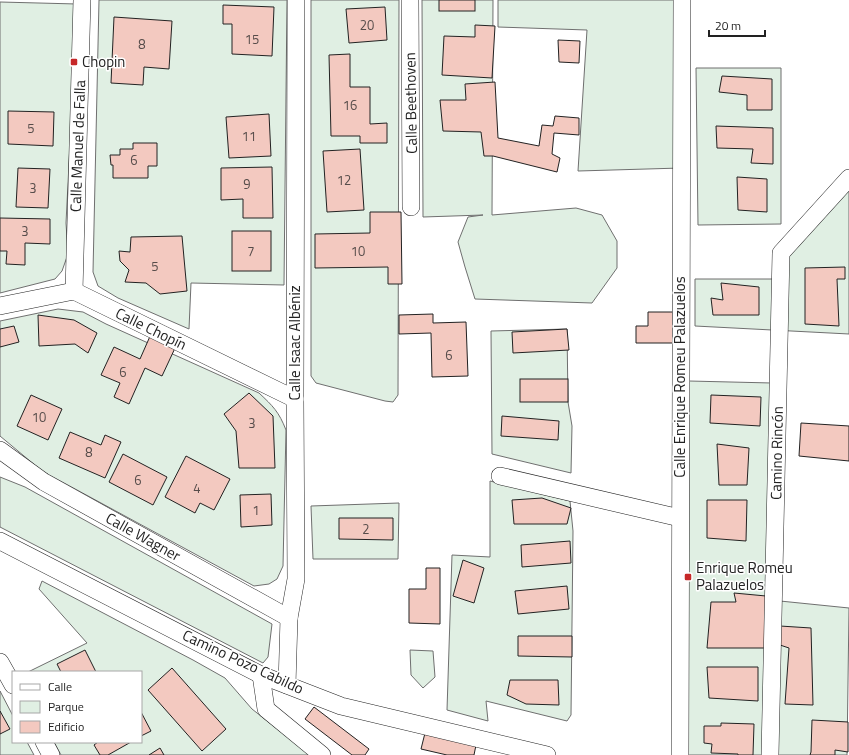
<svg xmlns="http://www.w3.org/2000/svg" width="849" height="755" viewBox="0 0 849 755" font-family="'Titillium Web',sans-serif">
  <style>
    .green { fill: #e0efe3; stroke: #6f6f6f }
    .building { fill: #f3c9c0; stroke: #222 }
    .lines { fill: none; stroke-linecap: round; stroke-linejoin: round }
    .minor-casing { stroke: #222; stroke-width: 18 }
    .minor { stroke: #fff; stroke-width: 17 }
    .poi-dot { fill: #c62828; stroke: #fff; stroke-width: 1.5 }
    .labels { text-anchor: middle; stroke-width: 3; stroke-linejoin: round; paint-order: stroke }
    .number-label { font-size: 13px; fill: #564c4a }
    .poi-label { font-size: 15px; fill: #222; stroke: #fff; text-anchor: start }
    .street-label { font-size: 15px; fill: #222; stroke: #fff }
  </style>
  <rect width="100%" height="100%" fill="#fff"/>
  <g class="green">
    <polygon points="99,0 287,0 284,285 191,283 189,329 118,298 98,286 93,272"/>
    <polygon points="311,0 399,0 398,395 393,402 385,401 316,383 311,376"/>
    <polygon points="422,0 493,0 492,215 576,208 602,215 617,241 617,268 592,303 475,299 465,267 458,242 468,217 483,215 423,217"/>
    <polygon points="498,0 682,0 681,168 578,171 587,30 498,27"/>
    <polygon points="0,2 77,4 66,223 68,254 62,271 55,279 0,293"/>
    <polygon points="696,68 781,68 781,224 698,225"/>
    <polygon points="849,178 849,334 695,326 695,279 780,279 781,253"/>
    <path d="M 58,309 L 83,312 L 106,324 L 259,393 C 273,406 279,412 286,430 L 283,566 L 277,579 L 269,584 L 254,586 L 42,471 L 0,436 L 0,321 Z"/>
    <polygon points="567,329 568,402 572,426 571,473 492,454 491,331"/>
    <polygon points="689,381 772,383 764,755 688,755"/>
    <polygon points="0,477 25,487 272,624 268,657 263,663 0,527"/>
    <polygon points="490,481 570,501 573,531 571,715 567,721 486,701 488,721 447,710 452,555 490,557"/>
    <polygon points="399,503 398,559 313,559 311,506"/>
    <polygon points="42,581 193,660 225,678 252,709 310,755 61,755 54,742 141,742 141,672 28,672 87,643 39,589"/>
    <polygon points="780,601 849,608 847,755 777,755"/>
    <polygon points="410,650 433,651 435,677 423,688 411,675"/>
    <polygon points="0,691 13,716 13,742 27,742 34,755 0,755"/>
  </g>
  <g class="building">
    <rect x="439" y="0" width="36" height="11"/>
    <polygon points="223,5 274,7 272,56 232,54 232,24 223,24"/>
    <polygon points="385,7 387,40 349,43 346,9"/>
    <polygon points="114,17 172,21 169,69 144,67 143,85 111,83"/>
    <polygon points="475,25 495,26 492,78 442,75 444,36 475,37"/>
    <polygon points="558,40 580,41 579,63 559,62"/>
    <polygon points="350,54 350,87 370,87 370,124 387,123 387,143 360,143 360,136 331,136 329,55"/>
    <polygon points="722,76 772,79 772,110 747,110 747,95 719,92"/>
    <polygon points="495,82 498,138 539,146 542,125 553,126 555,116 579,118 579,135 554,133 552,154 560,158 557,172 493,156 484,156 481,132 443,131 440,100 466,100 465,84"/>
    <polygon points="8,111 54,112 53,146 8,144"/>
    <polygon points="269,114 271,156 229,158 226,117"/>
    <polygon points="716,126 773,128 773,164 751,163 753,149 717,148"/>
    <polygon points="133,143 157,143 157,166 148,166 148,178 113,178 113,165 111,165 110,155 120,155 120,149 133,149"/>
    <polygon points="360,149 364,210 327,212 323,151"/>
    <polygon points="272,167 273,218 243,218 243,199 221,200 221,168"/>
    <polygon points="18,168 50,169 48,208 16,207"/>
    <polygon points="737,177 767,179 767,212 738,210"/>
    <polygon points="370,212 401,212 402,284 388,284 388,267 315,268 315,234 370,233"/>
    <polygon points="0,218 50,219 50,244 25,243 25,265 6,264 7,251 0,251"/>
    <rect x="232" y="231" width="39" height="40"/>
    <polygon points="182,236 187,291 160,294 146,283 125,282 129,270 120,261 119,251 130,252 131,237"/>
    <polygon points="845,267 845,279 837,279 839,326 805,324 805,268"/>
    <polygon points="721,283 759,287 759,315 713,315 711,298 723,300"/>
    <polygon points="648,312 673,312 673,343 636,343 636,326 648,326"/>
    <polygon points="433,314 433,323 466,322 468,376 432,377 431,333 399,334 399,315"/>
    <polygon points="38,315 74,320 97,333 88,353 75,344 39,346"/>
    <polygon points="14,326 19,342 0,347 0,329"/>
    <polygon points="567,329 569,350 513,353 512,332"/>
    <polygon points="151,334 176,346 162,376 145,368 129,404 114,397 120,383 101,375 114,347 140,359"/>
    <rect x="520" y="379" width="48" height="23"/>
    <polygon points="249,393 273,416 275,468 239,468 236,431 224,414"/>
    <polygon points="31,395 62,409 48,440 17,426"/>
    <polygon points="711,395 761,397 760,426 710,423"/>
    <polygon points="502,416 559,421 558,440 501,436"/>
    <polygon points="801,423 849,426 849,461 799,456"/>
    <polygon points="70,432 101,445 105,435 121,442 105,478 59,458"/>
    <polygon points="717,444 749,448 747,485 719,485"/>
    <polygon points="123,454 167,477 153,505 109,482"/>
    <polygon points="186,456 230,479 214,510 200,503 195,513 165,497"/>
    <polygon points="271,494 272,525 241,527 240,495"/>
    <polygon points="542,498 571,508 567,524 514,524 512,500"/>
    <polygon points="707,500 747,500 746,541 707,538"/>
    <polygon points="339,518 393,518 393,540 339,539"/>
    <polygon points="570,541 571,563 522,567 521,545"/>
    <polygon points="463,560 484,568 474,603 453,596"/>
    <polygon points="426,568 440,568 440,624 409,623 409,589 426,589"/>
    <polygon points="567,586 569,609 518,614 515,591"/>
    <polygon points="734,593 766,596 766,648 707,648 711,602 736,602"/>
    <polygon points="780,626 811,628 813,705 785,704 789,648 780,645"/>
    <polygon points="518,636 572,636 572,657 518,656"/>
    <polygon points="85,650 96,672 61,672 57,664"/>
    <polygon points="707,667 758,667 758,701 709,698"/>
    <polygon points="172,668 226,729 202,751 148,690"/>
    <polygon points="510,680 558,680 559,705 526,704 507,695"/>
    <polygon points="314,707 369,749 365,755 352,755 305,719"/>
    <polygon points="0,711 10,729 0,734"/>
    <polygon points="141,712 151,731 141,736"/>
    <polygon points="812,720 848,722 848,752 835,750 835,755 810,755 811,752"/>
    <polygon points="721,723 754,724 753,755 738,755 738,754 711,753 712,744 704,743 704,726 721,726"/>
    <polygon points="425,733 476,745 474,755 447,755 421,749"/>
    <polygon points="98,742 131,742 108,755 100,755 94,745"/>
    <polygon points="160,748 164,755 149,755"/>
  </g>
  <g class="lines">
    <g class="minor-casing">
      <g id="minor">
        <polyline points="410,0 411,207"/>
        <polyline points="74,291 82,0"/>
        <polyline points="0,306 74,291 295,399"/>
        <polyline points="0,450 44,482 289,618"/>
        <polyline points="500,476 680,518"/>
        <polyline points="0,541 261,675 341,706 547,755"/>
        <polyline points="0,662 13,685"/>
        <polyline points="261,675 266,709 322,755"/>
        <polyline points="287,685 289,618 296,579 295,399 296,0"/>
        <polyline points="44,742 51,755"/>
        <polyline points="680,755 682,0"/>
        <polyline points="770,755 781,253 849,178"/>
      </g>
    </g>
    <use href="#minor" class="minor"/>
  </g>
  <g class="poi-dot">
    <rect x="70" y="58" width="8" height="8" rx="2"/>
    <rect x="684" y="573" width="8" height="8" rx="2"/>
  </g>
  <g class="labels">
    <g class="number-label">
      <text x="367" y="30">20</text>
      <text x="252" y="44">15</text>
      <text x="142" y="49">8</text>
      <text x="350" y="110">16</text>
      <text x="31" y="133">5</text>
      <text x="249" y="141">11</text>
      <text x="134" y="165">6</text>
      <text x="344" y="185">12</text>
      <text x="247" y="189">9</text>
      <text x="33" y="193">3</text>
      <text x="25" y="236">3</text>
      <text x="251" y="256">7</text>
      <text x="358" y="256">10</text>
      <text x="155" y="271">5</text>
      <text x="449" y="360">6</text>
      <text x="123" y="377">6</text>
      <text x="39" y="422">10</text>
      <text x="252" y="428">3</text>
      <text x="89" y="457">8</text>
      <text x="138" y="485">6</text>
      <text x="197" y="493">4</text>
      <text x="256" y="515">1</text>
      <text x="366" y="534">2</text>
    </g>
    <g class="poi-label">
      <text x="82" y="67">Chopin</text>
      <text x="696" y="573">Enrique Romeu<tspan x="696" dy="17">Palazuelos</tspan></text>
    </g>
    <g class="street-label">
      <text transform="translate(411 103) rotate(-91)" y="5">Calle Beethoven</text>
      <text transform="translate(78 146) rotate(-88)" y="5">Calle Manuel de Falla</text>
      <text transform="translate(151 329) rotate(26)" y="5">Calle Chopín</text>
      <text transform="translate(295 343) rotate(-90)" y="5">Calle Isaac Albéniz</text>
      <text transform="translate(680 377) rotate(-90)" y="5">Calle Enrique Romeu Palazuelos</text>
      <text transform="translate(777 453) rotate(-89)" y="5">Camino Rincón</text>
      <text transform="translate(143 537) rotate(29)" y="5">Calle Wagner</text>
      <text transform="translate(243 662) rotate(25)" y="5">Camino Pozo Cabildo</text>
    </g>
  </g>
  <rect x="12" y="671" width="130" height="72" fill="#ffffff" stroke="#a7a7a7"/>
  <rect x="20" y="684" width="20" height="6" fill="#ffffff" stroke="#a7a7a7"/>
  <text x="48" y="691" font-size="12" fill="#222222">Calle</text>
  <rect x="20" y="701" width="20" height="12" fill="#e0efe3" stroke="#a7a7a7"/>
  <text x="48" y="711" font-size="12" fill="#222222">Parque</text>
  <rect x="20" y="721" width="20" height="12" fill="#f3c9c0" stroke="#a7a7a7"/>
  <text x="48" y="731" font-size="12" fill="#222222">Edificio</text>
  <path d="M709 30v6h56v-6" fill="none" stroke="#222222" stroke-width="2"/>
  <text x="715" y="30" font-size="12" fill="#222222" stroke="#ffffff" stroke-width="3" paint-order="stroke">20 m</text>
</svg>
